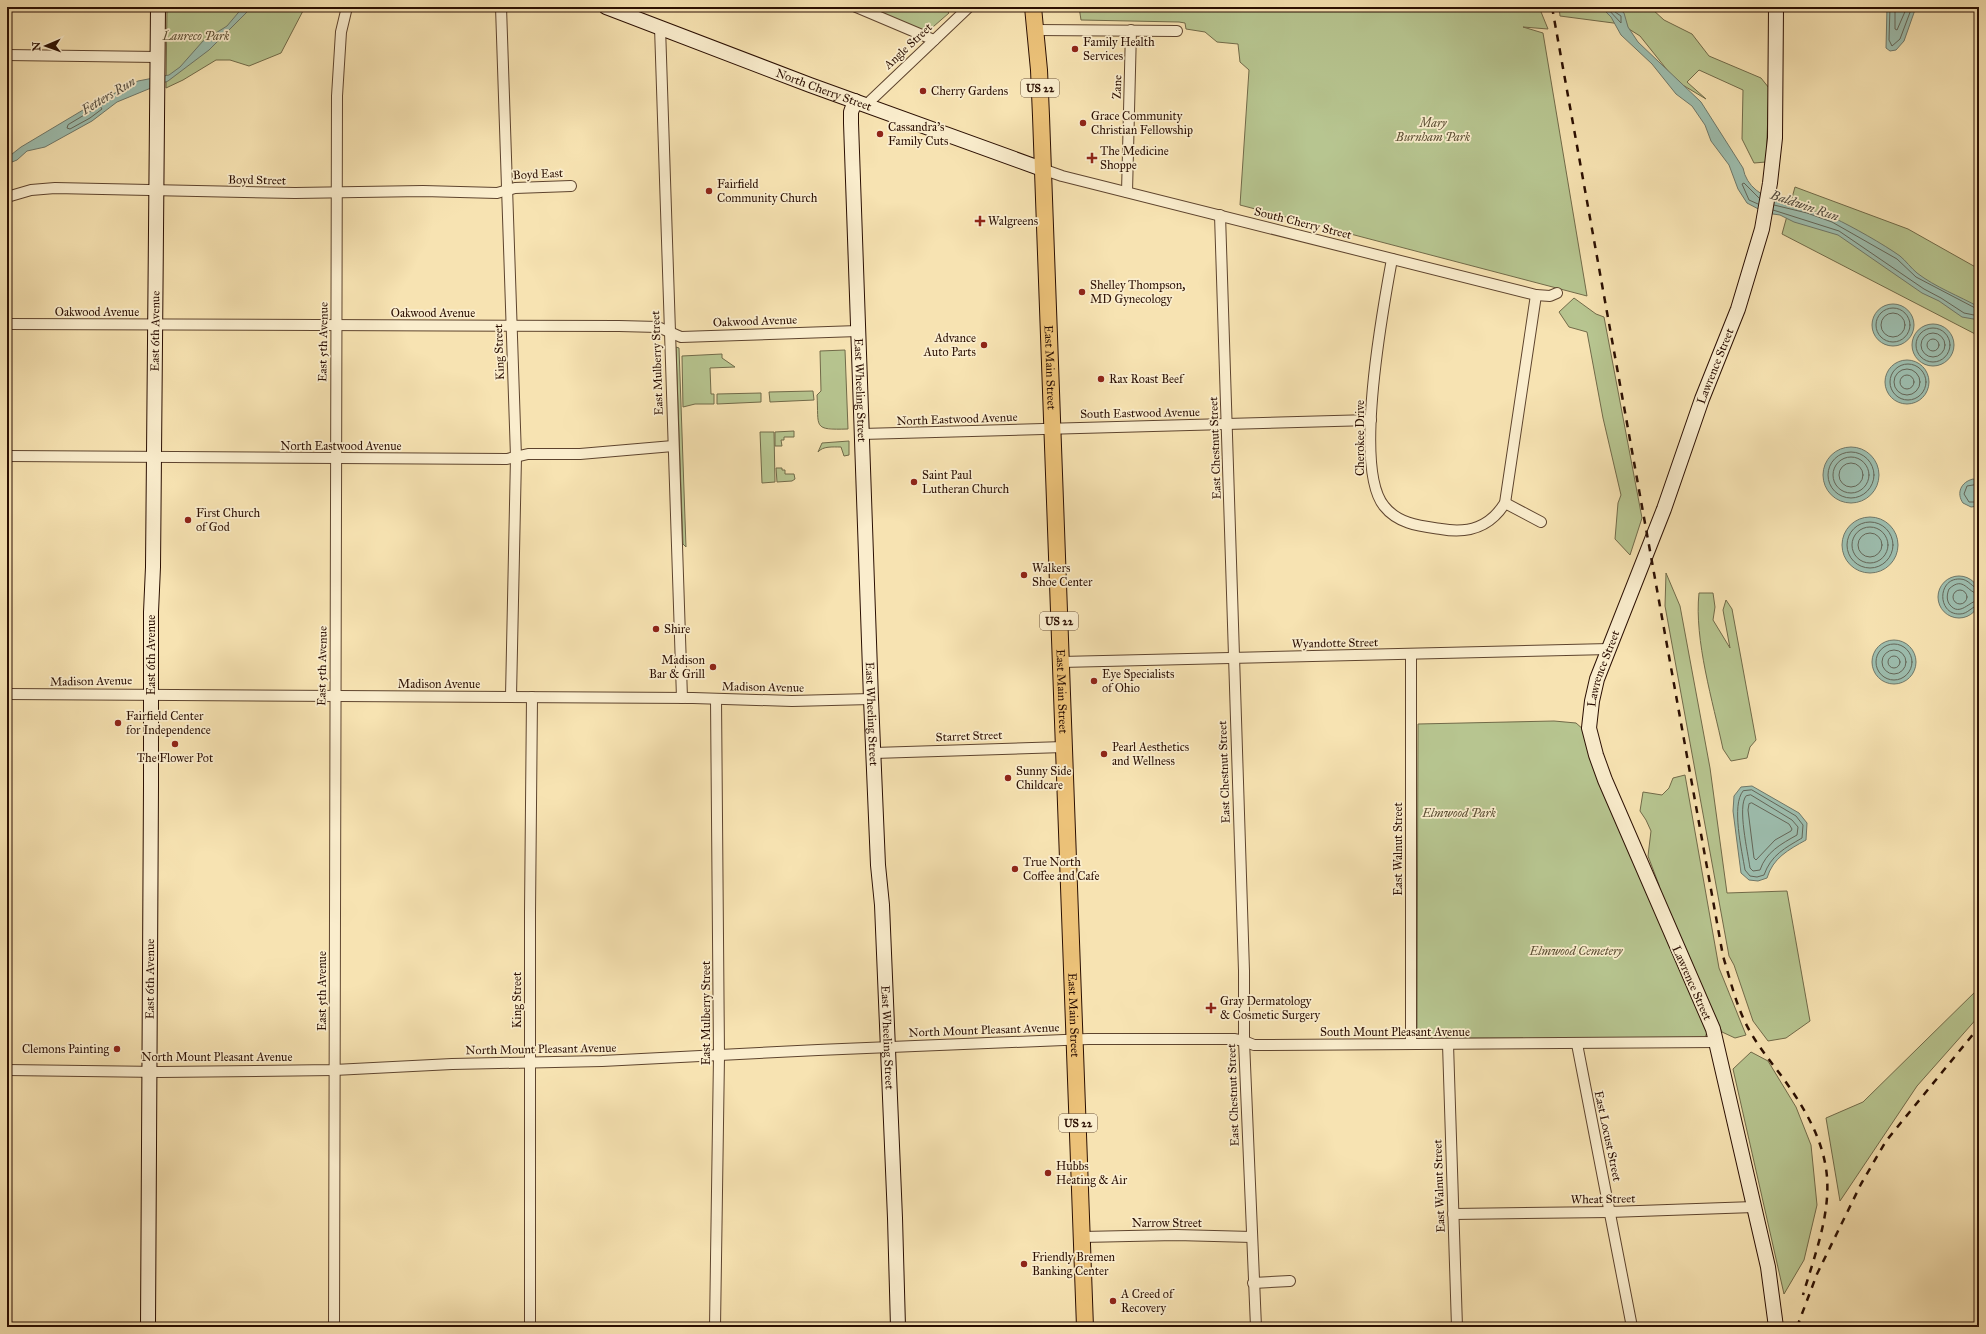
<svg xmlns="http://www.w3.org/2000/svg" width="1986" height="1334" viewBox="0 0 1986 1334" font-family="'IM FELL Great Primer',serif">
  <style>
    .green { fill: #b7c590; stroke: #716a49 }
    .water { fill: #9dbeaf; stroke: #6f786a }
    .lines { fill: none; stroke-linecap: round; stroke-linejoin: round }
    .shore { stroke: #646658; stroke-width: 1 }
    .street-casing { stroke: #5e442e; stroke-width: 12 }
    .secondary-casing { stroke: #2b0f02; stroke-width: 16 }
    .primary-casing { stroke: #2b0f02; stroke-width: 18 }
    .street { stroke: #faedcd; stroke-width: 10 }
    .secondary { stroke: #faedcd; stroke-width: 14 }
    .primary { stroke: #ecc279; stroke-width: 16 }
    .rail { stroke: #2b0f02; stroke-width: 2.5; stroke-dasharray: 7 7; stroke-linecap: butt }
    .poi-dot { fill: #8f2418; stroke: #faedcd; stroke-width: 1.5 }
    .labels { text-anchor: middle; stroke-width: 3.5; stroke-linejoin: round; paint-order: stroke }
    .shield { fill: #faedcd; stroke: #69523f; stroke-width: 1 }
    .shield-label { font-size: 11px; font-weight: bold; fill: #2b0f02 }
    .park-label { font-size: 12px; font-style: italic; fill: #5c4f34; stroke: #faedcd }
    .poi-label { font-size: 12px; fill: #2b0f02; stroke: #faedcd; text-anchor: start }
    .street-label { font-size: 12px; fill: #2b0f02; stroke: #faedcd }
    .water-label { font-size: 13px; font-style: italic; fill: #534c3f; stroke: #faedcd }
  </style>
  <rect width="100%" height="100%" fill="#f7e3b2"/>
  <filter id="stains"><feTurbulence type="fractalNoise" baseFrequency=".005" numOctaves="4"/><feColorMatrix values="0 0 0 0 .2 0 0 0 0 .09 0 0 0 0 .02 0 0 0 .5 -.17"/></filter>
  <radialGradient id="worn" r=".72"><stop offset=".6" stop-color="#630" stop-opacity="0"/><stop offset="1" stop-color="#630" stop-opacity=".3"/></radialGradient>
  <g class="green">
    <polygon points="167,7 305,7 281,53 249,66 230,60 216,60 183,80 166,88"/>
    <polygon points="861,7 944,7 949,13 926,33"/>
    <polygon points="1079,7 1539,7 1548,29 1523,27 1543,33 1587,296 1240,205 1249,70 1240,62 1238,44 1217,42 1205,32 1186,29 1185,23 1179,22 1081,20"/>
    <polygon points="1559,7 1653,7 1652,9 1664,20 1692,34 1709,56 1761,78 1769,88 1766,162 1754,163 1742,139 1743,90 1699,70 1687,82 1706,99 1676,81 1640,36 1621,24 1560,16"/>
    <polygon points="1795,187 1908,229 1979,269 1979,336 1782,234"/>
    <polygon points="1574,298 1596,314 1604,317 1642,518 1630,555 1615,539 1618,503 1621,495 1603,418 1587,332 1569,327 1559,312"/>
    <polygon points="676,347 679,348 686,547 683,544"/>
    <path d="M 845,350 L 848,429 C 812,430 819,428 817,395 L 821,391 L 820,351 Z"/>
    <polygon points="722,354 722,358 735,367 710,368 711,394 714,394 714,404 695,404 683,407 682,356"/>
    <polygon points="813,391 814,400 770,402 769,392"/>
    <polygon points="761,393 761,402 717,404 717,394"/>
    <polygon points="794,431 794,437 784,437 784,440 781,440 782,446 775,446 775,432"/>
    <polygon points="760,432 774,432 775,482 762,483"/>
    <path d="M 849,441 L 849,455 L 844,456 L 841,447 C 832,447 823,446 818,452 L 822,443 Z"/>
    <polygon points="776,468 782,468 782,470 785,470 785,474 794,474 795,479 792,481 777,482"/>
    <polygon points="1666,573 1680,606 1710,768 1727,893 1787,891 1810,1021 1786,1038 1768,1041 1753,1021 1734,965 1729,956 1665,606"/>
    <path d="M 1699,593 L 1713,593 L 1715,607 L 1713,620 L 1730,648 L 1723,610 L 1726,600 L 1732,609 L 1756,740 L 1750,747 L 1747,758 L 1731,761 L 1723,749 C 1713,702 1694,640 1699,593 Z"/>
    <polygon points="1554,721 1576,723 1584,730 1707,1032 1705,1038 1525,1040 1523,1038 1420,1038 1420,1035 1417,1035 1418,724"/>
    <polygon points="1685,775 1719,968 1746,1035 1735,1038 1722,1032 1659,891 1659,885 1648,856 1651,831 1646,820 1640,811 1643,792 1662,795 1669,788 1673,778"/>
    <polygon points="1979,988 1979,1016 1917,1086 1840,1201 1826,1118 1863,1102"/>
    <polygon points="1751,1052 1768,1061 1796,1107 1811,1145 1817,1205 1804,1260 1784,1294 1733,1069"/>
  </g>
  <g class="water">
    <polygon points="243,7 252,7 209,50 168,81 117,102 92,121 45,147 27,151 17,160 7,164 7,158 21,147 88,107 138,81 169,75 180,67 203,41 227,26"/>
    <path d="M 1571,7 L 1617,7 L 1624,13 L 1628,27 L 1638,42 L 1701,102 L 1743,168 C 1750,206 1805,205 1834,218 C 1853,227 1883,244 1900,256 C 1906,261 1911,268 1917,273 C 1935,287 1959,296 1979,307 L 1979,320 L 1962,317 L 1939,301 L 1922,293 L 1838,235 L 1794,222 L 1780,215 L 1766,213 L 1747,203 L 1738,189 L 1729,165 L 1711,141 L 1705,125 L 1692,106 L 1676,94 L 1652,64 L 1621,35 L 1611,17 L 1604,10 Z"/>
    <polygon points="1887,7 1916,7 1904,41 1896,50 1890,51 1886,48"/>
    <circle cx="1893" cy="325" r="21"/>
    <circle cx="1933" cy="345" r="21"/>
    <circle cx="1907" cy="382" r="22"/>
    <circle cx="1851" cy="475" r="28"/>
    <path d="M 1973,479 L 1979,481 L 1979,506 L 1971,507 L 1963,503 C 1956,493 1961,482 1973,479 Z"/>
    <circle cx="1870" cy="545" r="28"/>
    <circle cx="1959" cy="597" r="21"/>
    <circle cx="1894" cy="662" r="22"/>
    <path d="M 1752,786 L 1799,813 L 1807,823 L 1806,840 C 1788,850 1773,858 1767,878 L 1758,881 L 1749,880 L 1741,873 L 1733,811 L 1734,796 L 1741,787 Z"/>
  </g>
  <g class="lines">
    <g class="shore">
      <polyline points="1606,7 1621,23 1621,16 1615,12 1615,7"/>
      <polyline points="1890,7 1889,40 1892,46 1900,39 1912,7"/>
      <polyline points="1895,7 1895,29 1897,30 1907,7"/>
      <polygon points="100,106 102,109 90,118 70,129 67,128 68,125"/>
      <polyline points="1758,204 1749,200 1742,184 1744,183 1759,198"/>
      <polyline points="1774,205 1807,213 1832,222 1897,259 1916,277 1979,310"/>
      <polyline points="1773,210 1839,231 1924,289 1941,298 1964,313 1979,316"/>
      <circle cx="1893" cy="325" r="17"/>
      <circle cx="1893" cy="325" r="12"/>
      <circle cx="1933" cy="345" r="17"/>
      <circle cx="1933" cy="345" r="12"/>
      <circle cx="1933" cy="345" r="6"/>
      <circle cx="1908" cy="382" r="18"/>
      <circle cx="1907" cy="382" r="13"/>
      <circle cx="1907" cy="382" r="7"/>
      <circle cx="1851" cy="475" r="23"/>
      <circle cx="1851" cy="475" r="18"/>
      <circle cx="1851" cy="475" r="12"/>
      <polyline points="1979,484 1967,486 1964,494 1969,502 1979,502"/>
      <circle cx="1870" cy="545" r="23"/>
      <circle cx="1870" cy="545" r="18"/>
      <circle cx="1870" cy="545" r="12"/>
      <path d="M 1979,589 C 1972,588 1969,579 1960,579 C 1937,578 1937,615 1960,614 C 1968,614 1972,606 1979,605"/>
      <circle cx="1960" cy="597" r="7"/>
      <path d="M 1979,594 C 1967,593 1964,575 1949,589 C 1947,594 1946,600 1950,605 C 1960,617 1969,601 1979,600"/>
      <circle cx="1894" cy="662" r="18"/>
      <circle cx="1894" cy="662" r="12"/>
      <circle cx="1894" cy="662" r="6"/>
      <path d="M 1752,790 L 1796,816 L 1803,825 L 1802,838 C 1785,848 1771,855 1764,875 L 1757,877 L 1750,876 L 1745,870 C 1742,851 1731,805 1743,791 Z"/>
      <path d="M 1751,795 L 1792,820 L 1798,827 L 1797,835 C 1781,844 1766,852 1760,870 L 1753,871 L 1750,868 C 1748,853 1737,806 1746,796 Z"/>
      <polygon points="1752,803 1789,824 1792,829 1791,831 1775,840 1756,860 1754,858 1748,810 1749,804"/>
    </g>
    <g class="street-casing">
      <g id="street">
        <polyline points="501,7 516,457 511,696"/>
        <polyline points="856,7 934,40"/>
        <polyline points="660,27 682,698"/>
        <polyline points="1036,30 1177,31"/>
        <polyline points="7,55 157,57"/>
        <polyline points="866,105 969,7"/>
        <polyline points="1042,169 1062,176 1536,295 1550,296 1557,293"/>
        <polyline points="1127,192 1131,30"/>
        <polyline points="7,197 31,190 55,188 295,193 423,191 497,193 515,188 571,186"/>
        <polyline points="1220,215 1244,971 1244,1041 1256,1327"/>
        <path d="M 1392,259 C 1383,308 1353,468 1384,506 C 1398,524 1420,526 1441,529 C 1469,534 1490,527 1505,503 L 1536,295"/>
        <polyline points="7,324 619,326 658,327 681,337 858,331"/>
        <polyline points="862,434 1371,420"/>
        <polyline points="7,456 507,459 528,454 580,454 673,446"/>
        <polyline points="1505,503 1541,522"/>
        <polyline points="1061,662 1609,649"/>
        <polyline points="7,694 693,698 792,701 871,699"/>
        <polyline points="874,753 1064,747"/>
        <polyline points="1411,1044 1411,654"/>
        <polyline points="1448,1044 1457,1327"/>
        <polyline points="1577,1044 1632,1327"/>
        <polyline points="7,1070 160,1072 334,1070 452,1064 602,1061 818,1050 1088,1039 1234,1039 1244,1041 1254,1045 1717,1042"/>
        <polyline points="1453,1214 1610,1212 1754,1207"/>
        <polyline points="1082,1237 1176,1235 1252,1237"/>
        <polyline points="1253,1283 1290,1281"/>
        <polyline points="334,1327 337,96 341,32 347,7"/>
        <polyline points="530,1327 530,913 532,697"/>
        <polyline points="715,1327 719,1056 716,699"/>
      </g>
    </g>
    <g class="secondary-casing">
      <g id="secondary">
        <path id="s1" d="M 606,7 L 810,85 L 1042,169"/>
        <path id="s2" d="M 855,101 L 851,112 L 851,123 L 871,699 L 878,865 L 882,905 L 895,1218 L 898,1327"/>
        <path id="s3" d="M 148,1327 L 151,786 L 151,612 L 153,567 L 158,7"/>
        <path id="s4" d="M 1776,1327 L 1768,1267 L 1713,1029 L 1605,780 L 1596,755 L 1589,728 L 1592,701 L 1597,679 L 1664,509 L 1702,399 L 1738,309 L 1762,229 L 1770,183 L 1775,138 L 1776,7"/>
      </g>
    </g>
    <g class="primary-casing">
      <g id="primary">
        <path id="s5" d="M 1033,7 L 1039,70 L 1041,116 L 1085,1327"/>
      </g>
    </g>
    <use href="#street" class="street"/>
    <use href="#secondary" class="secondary"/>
    <use href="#primary" class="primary"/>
    <g class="rail">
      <path d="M 1552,7 L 1723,956 C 1731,982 1737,1010 1751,1033 C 1760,1049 1772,1063 1783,1078 C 1804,1107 1824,1140 1827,1177 C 1830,1217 1814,1257 1803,1295"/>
      <polyline points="1797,1327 1817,1274 1861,1184 1886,1141 1979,1027"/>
    </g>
  </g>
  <g class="poi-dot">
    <circle cx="1075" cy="49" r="4"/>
    <circle cx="923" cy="91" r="4"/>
    <circle cx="1083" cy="123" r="4"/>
    <circle cx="880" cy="134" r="4"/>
    <path d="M1090 152h4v4h4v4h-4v4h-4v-4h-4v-4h4z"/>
    <circle cx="709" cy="191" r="4"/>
    <path d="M978 215h4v4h4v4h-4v4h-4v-4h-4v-4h4z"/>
    <circle cx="1082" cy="292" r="4"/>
    <circle cx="984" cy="345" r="4"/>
    <circle cx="1101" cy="379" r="4"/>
    <circle cx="914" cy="482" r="4"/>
    <circle cx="188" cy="520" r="4"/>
    <circle cx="1024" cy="575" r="4"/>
    <circle cx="656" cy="629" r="4"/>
    <circle cx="713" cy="667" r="4"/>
    <circle cx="1094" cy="681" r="4"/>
    <circle cx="118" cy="723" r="4"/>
    <circle cx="175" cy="744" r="4"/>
    <circle cx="1104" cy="754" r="4"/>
    <circle cx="1008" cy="778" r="4"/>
    <circle cx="1015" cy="869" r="4"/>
    <path d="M1209 1002h4v4h4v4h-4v4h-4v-4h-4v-4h4z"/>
    <circle cx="117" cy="1049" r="4"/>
    <circle cx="1048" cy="1173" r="4"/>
    <circle cx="1024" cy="1264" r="4"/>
    <circle cx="1113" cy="1301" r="4"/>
  </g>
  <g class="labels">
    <g class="shield">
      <rect x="1021" y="79" width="38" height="18" rx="3"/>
      <rect x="1040" y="612" width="38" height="18" rx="3"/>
      <rect x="1059" y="1114" width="38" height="18" rx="3"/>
    </g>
    <g class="shield-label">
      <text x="1040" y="92">US 22</text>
      <text x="1059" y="625">US 22</text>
      <text x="1078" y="1127">US 22</text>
    </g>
    <g class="park-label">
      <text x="196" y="40">Lanreco Park</text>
      <text x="1433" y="127">Mary<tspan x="1433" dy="14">Burnham Park</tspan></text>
      <text x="1459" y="817">Elmwood Park</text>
      <text x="1576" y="955">Elmwood Cemetery</text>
    </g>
    <g class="poi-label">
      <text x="1083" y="46">Family Health<tspan x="1083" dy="14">Services</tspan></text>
      <text x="931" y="95">Cherry Gardens</text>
      <text x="1091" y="120">Grace Community<tspan x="1091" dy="14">Christian Fellowship</tspan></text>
      <text x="888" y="131">Cassandra's<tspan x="888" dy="14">Family Cuts</tspan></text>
      <text x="1100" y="155">The Medicine<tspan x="1100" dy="14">Shoppe</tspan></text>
      <text x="717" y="188">Fairfield<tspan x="717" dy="14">Community Church</tspan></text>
      <text x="988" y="225">Walgreens</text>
      <text x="1090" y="289">Shelley Thompson,<tspan x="1090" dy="14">MD Gynecology</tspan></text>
      <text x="976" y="342" text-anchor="end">Advance<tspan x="976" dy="14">Auto Parts</tspan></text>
      <text x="1109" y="383">Rax Roast Beef</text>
      <text x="922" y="479">Saint Paul<tspan x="922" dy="14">Lutheran Church</tspan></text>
      <text x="196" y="517">First Church<tspan x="196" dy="14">of God</tspan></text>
      <text x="1032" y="572">Walkers<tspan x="1032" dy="14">Shoe Center</tspan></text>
      <text x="664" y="633">Shire</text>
      <text x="705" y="664" text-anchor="end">Madison<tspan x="705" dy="14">Bar &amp; Grill</tspan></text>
      <text x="1102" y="678">Eye Specialists<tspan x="1102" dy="14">of Ohio</tspan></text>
      <text x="126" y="720">Fairfield Center<tspan x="126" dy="14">for Independence</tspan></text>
      <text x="1112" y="751">Pearl Aesthetics<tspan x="1112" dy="14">and Wellness</tspan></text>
      <text x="175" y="762" text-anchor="middle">The Flower Pot</text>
      <text x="1016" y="775">Sunny Side<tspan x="1016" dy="14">Childcare</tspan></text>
      <text x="1023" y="866">True North<tspan x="1023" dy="14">Coffee and Cafe</tspan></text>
      <text x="1220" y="1005">Gray Dermatology<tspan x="1220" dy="14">&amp; Cosmetic Surgery</tspan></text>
      <text x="109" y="1053" text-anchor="end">Clemons Painting</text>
      <text x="1056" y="1170">Hubbs<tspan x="1056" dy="14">Heating &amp; Air</tspan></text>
      <text x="1032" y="1261">Friendly Bremen<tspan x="1032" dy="14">Banking Center</tspan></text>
      <text x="1121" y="1298">A Creed of<tspan x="1121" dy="14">Recovery</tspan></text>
    </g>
    <g class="street-label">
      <text transform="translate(908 46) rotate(-43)" y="4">Angle Street</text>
      <text transform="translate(1117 87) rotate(-88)" y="4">Zane</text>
      <text dy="4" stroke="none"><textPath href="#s1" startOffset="233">North Cherry Street</textPath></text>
      <text transform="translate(538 174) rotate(-3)" y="4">Boyd East</text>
      <text transform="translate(257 180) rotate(1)" y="4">Boyd Street</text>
      <text transform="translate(1303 223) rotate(14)" y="4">South Cherry Street</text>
      <text x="97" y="316">Oakwood Avenue</text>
      <text x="433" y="317">Oakwood Avenue</text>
      <text transform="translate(755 321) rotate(-2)" y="4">Oakwood Avenue</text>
      <text dy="4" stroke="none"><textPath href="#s3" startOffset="996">East 6th Avenue</textPath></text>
      <text transform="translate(323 342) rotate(-89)" y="4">East 5th Avenue</text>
      <text transform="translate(499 352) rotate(-92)" y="4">King Street</text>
      <text transform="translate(657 363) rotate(-92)" y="4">East Mulberry Street</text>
      <text dy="4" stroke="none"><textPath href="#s4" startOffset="1015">Lawrence Street</textPath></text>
      <text dy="4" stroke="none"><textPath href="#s5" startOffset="361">East Main Street</textPath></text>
      <text dy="4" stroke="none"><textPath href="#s2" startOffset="290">East Wheeling Street</textPath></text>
      <text transform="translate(1140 413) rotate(-1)" y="4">South Eastwood Avenue</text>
      <text transform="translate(957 419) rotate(-2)" y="4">North Eastwood Avenue</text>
      <text transform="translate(1360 438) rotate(-90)" y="4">Cherokee Drive</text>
      <text x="341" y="450">North Eastwood Avenue</text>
      <text transform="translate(1215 448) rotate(-92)" y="4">East Chestnut Street</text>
      <text transform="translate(1335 643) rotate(-1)" y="4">Wyandotte Street</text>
      <text transform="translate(151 655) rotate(-90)" y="4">East 6th Avenue</text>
      <text transform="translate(322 666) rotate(-89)" y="4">East 5th Avenue</text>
      <text dy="4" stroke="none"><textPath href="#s4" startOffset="692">Lawrence Street</textPath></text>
      <text transform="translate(91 681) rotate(-1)" y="4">Madison Avenue</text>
      <text x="439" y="688">Madison Avenue</text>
      <text transform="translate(763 687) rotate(1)" y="4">Madison Avenue</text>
      <text dy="4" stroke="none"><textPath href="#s5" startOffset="685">East Main Street</textPath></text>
      <text dy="4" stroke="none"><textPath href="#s2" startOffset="614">East Wheeling Street</textPath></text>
      <text transform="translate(969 736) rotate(-2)" y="4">Starret Street</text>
      <text transform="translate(1224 772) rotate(-92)" y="4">East Chestnut Street</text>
      <text transform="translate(1398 849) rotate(-90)" y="4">East Walnut Street</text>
      <text dy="4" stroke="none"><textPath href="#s3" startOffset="348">East 6th Avenue</textPath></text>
      <text transform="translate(1692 983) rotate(66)" y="4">Lawrence Street</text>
      <text transform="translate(322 991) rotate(-90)" y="4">East 5th Avenue</text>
      <text transform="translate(517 1000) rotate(-90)" y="4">King Street</text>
      <text transform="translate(706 1013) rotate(-90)" y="4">East Mulberry Street</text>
      <text dy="4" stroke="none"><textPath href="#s5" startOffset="1009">East Main Street</textPath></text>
      <text transform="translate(984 1030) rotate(-2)" y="4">North Mount Pleasant Avenue</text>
      <text x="1395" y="1036">South Mount Pleasant Avenue</text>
      <text dy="4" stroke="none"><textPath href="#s2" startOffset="938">East Wheeling Street</textPath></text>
      <text transform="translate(541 1049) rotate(-1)" y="4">North Mount Pleasant Avenue</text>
      <text x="217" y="1061">North Mount Pleasant Avenue</text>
      <text transform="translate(1233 1095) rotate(-92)" y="4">East Chestnut Street</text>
      <text transform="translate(1608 1136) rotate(78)" y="4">East Locust Street</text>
      <text transform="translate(1439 1186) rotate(-92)" y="4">East Walnut Street</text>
      <text transform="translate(1603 1199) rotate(-1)" y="4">Wheat Street</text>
      <text x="1167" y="1227">Narrow Street</text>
    </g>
    <g class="water-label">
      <text transform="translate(108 95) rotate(-31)" y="5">Fetters Run</text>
      <text transform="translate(1805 205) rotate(19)" y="5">Baldwin Run</text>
    </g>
  </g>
  <rect width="1986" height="1334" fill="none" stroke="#f7e3b2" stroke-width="24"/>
  <rect x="8" y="8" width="1970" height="1318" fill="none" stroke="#2b0f02" stroke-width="2"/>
  <rect x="12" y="12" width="1962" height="1310" fill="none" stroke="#2b0f02"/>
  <g transform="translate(46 46) rotate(268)" stroke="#faedcd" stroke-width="3" paint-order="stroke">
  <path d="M0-3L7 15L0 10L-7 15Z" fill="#2b0f02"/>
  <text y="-6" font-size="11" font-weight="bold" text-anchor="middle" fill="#2b0f02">N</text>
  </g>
  <rect width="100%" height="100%" filter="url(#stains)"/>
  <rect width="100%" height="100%" fill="url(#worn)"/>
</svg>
